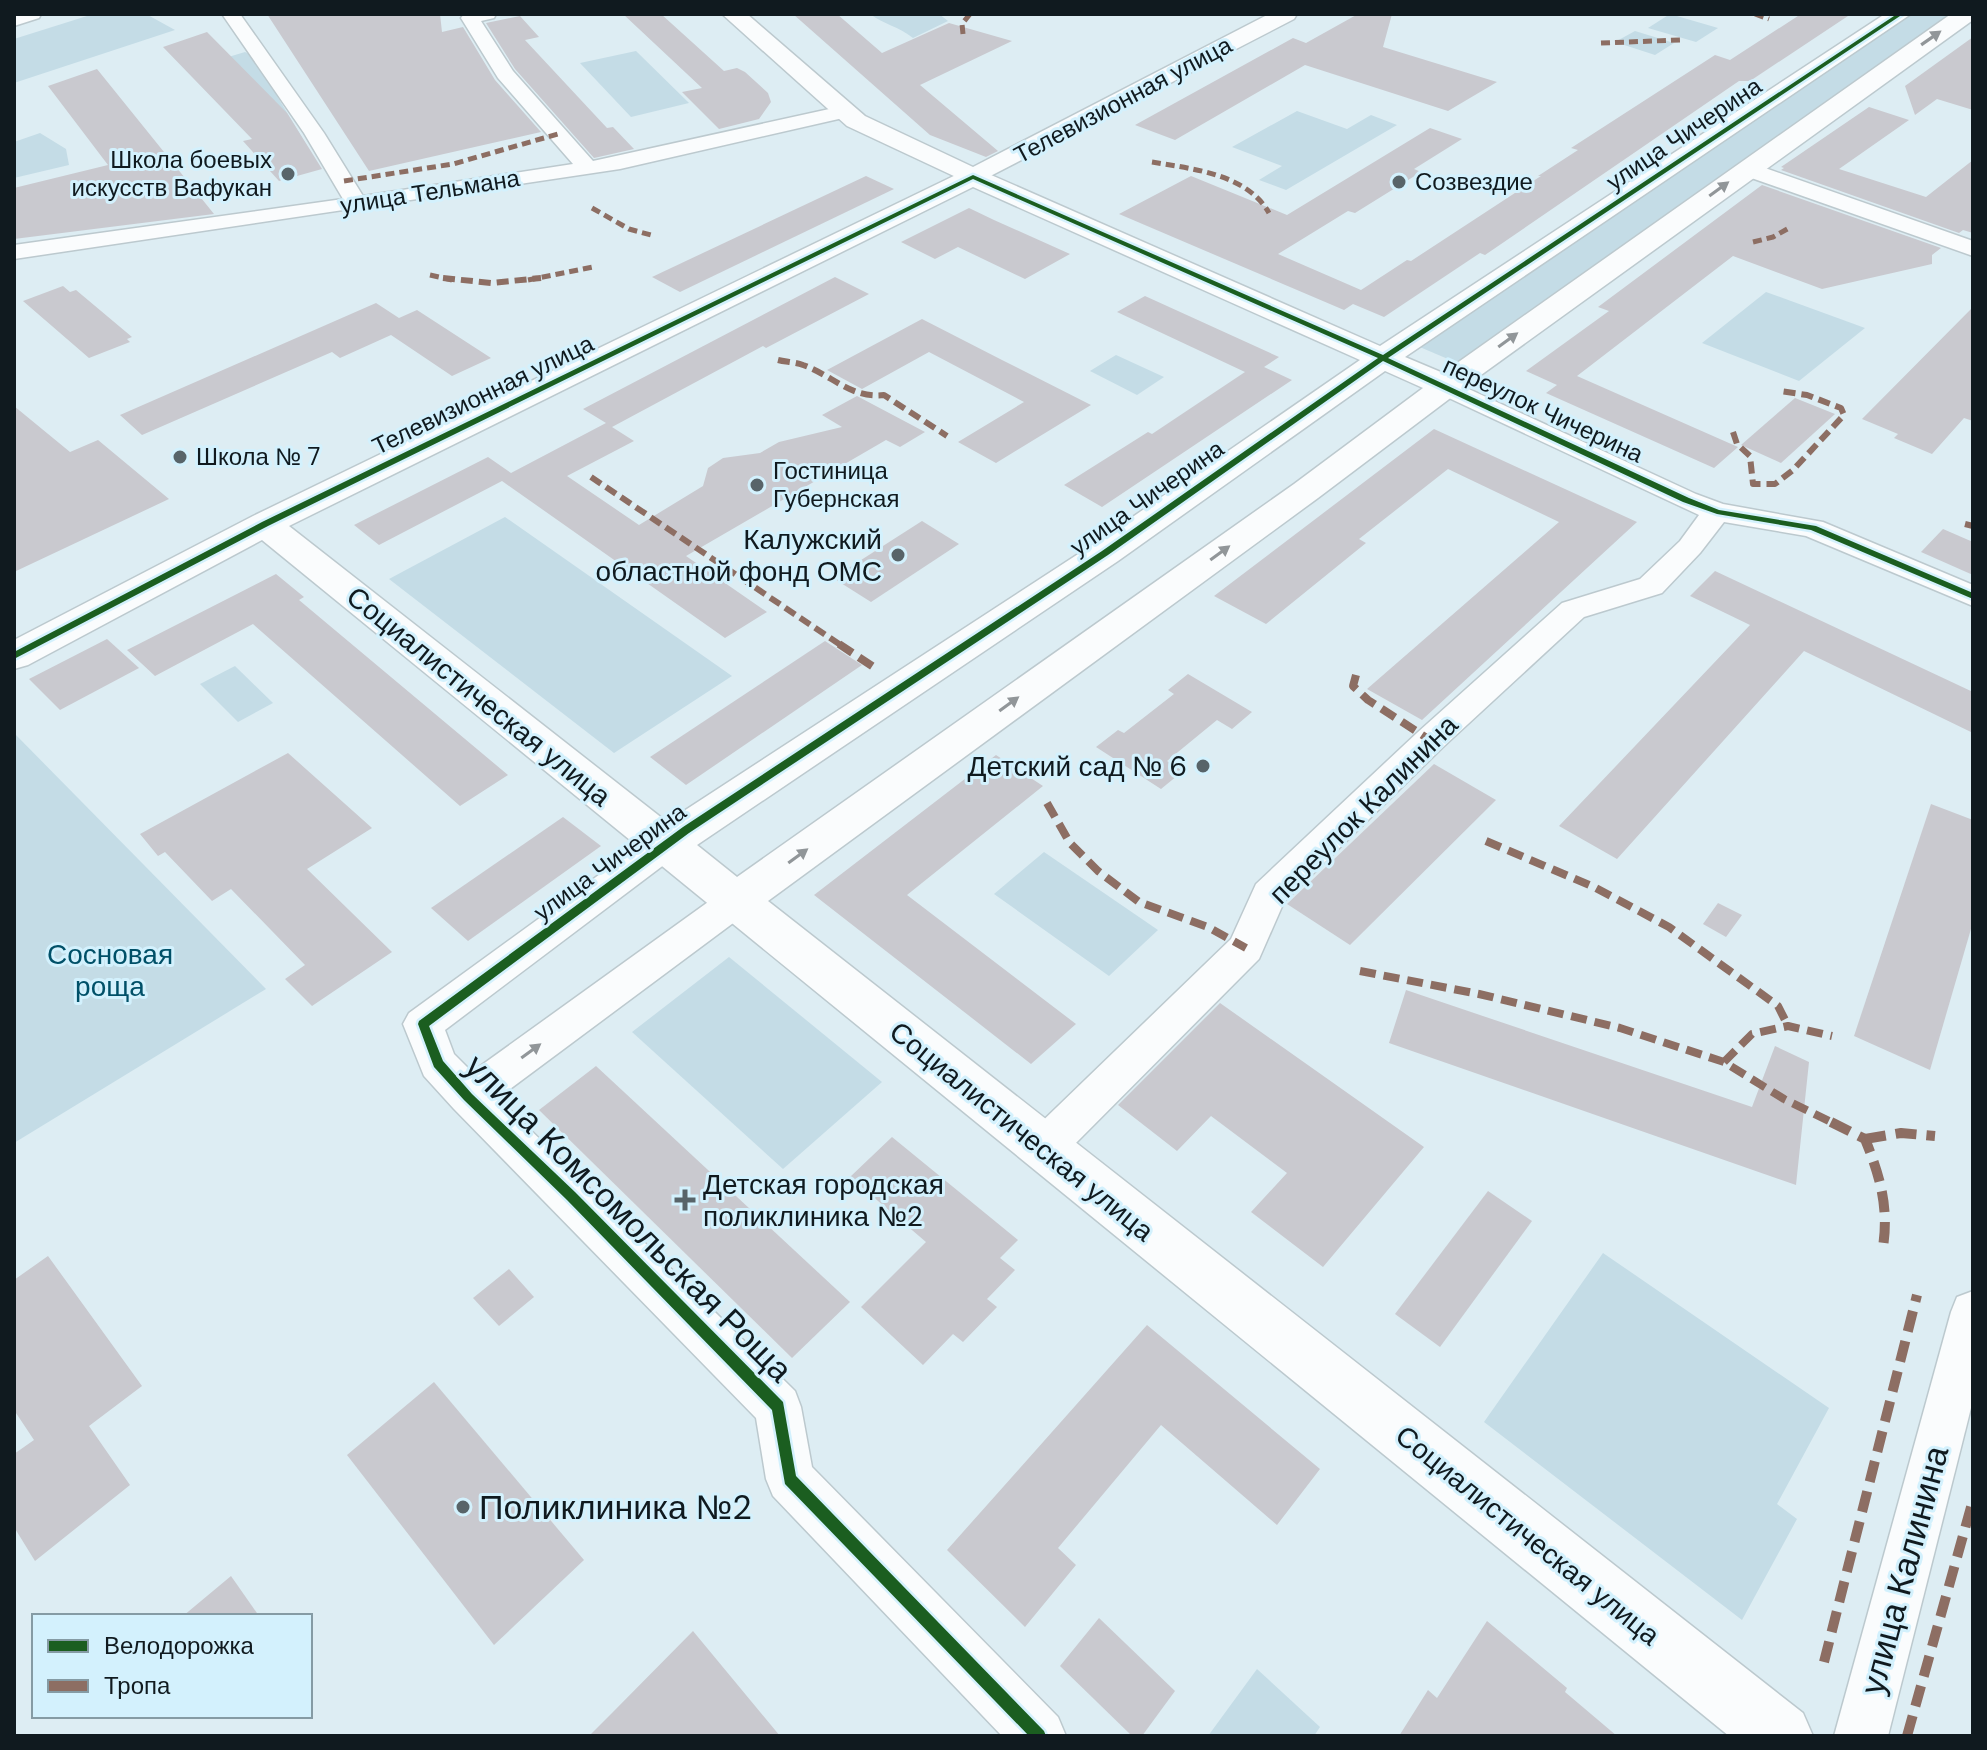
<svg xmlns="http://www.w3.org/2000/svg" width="1987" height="1750" viewBox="0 0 1987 1750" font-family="'DM Sans',sans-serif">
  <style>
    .green { fill: #c4dce6 }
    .building { fill: #c9c9cf }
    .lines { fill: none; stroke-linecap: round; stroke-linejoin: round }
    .minor-casing { stroke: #bcc9ce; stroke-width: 3 }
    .tertiary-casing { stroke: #bcc9ce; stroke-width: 3 }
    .secondary-casing { stroke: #bcc9ce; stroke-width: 3 }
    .minor { fill: #fafcfd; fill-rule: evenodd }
    .tertiary { fill: #fafcfd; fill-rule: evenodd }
    .secondary { fill: #fafcfd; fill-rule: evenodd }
    .quiet-far3 { stroke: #8d6e63; stroke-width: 5; stroke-dasharray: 9 5; stroke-linecap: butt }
    .quiet-far2 { stroke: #8d6e63; stroke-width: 6; stroke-dasharray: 12 6; stroke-linecap: butt }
    .quiet-far1 { stroke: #8d6e63; stroke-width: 8; stroke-dasharray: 16 8; stroke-linecap: butt }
    .quiet { stroke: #8d6e63; stroke-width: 10; stroke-dasharray: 21 10; stroke-linecap: butt }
    .cycleway-casing { stroke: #d3f1fd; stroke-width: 5 }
    .cycleway { fill: #1b5e20; fill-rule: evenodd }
    .oneway { fill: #919699 }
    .poi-dot { fill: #586469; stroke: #d3f1fd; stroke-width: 3 }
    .labels { text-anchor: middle; stroke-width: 6; stroke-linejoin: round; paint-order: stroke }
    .far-street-label { font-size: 24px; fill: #101a1f; stroke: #d3f1fd }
    .far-poi-label { font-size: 24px; fill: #101a1f; stroke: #d3f1fd; text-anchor: start }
    .poi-label { font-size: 28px; fill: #101a1f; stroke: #d3f1fd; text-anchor: end }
    .street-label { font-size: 28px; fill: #101a1f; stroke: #d3f1fd }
    .park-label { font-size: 28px; fill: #005068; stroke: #d3f1fd }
    .near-street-label { font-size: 34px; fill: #101a1f; stroke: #d3f1fd }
    .near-poi-label { font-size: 34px; fill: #101a1f; stroke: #d3f1fd; text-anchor: start }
  </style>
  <rect width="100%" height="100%" fill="#ddedf3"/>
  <g class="green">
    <polygon points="119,14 146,14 175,30 14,83 14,39 87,16"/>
    <path d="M 870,14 L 939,14 L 948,21 L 913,38 C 898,26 885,25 870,14 Z"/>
    <polygon points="1670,14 1718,28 1696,42 1648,28"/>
    <polygon points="1900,14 1967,14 1469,368 1408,342"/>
    <polygon points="1635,31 1674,43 1655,55 1615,42"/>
    <polygon points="636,51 689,103 631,117 580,63"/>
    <polygon points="245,52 253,56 321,169 284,131 201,66 185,70"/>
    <polygon points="1297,111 1347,129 1371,115 1397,125 1286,190 1259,180 1282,166 1232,147"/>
    <polygon points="40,133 66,149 69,165 14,178 14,142"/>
    <polygon points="1766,292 1865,328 1799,381 1702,343"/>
    <polygon points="1116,355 1164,377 1137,395 1090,371"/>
    <polygon points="505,517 732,676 614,753 389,579"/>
    <polygon points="235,666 273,703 238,722 200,684"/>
    <polygon points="14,733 266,989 14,1143"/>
    <polygon points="1044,852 1158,930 1109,976 994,894"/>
    <polygon points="729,957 882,1082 783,1169 632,1032"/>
    <polygon points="1603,1253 1829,1408 1777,1504 1797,1519 1742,1620 1484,1422"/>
    <polygon points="1257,1669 1320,1727 1314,1736 1208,1736"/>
  </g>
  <g class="building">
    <polygon points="267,14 440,14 442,32 463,27 495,80 541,132 369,171"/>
    <polygon points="623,14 661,14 724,71 737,68 745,72 768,93 771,102 759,119 719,129 682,92 702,88"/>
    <polygon points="793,14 837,14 882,53 949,23 1012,41 920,85 998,151 986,157 930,135"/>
    <polygon points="1358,14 1392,14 1383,47 1497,82 1448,111 1305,65 1175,140 1135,125 1293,38 1306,43"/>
    <polygon points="1801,14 1851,14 1750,81 1739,81 1485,255 1480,253 1384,317 1353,304 1344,310 1119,214 1191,176 1287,215 1430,128 1462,139 1414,169 1421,172 1355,213 1348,211 1278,254 1361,290 1407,260 1411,261 1541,176 1538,176 1578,150 1571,148 1715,55 1730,60"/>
    <polygon points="520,16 539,37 525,40 607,128 613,127 634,149 594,158 515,69 486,23"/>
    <polygon points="207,32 287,113 322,169 279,181 243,141 252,139 163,47"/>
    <polygon points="1973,37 1973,110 1937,99 1915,115 1905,86"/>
    <polygon points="97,69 214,214 14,239 14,188 108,165 48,86"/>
    <polygon points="1869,107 1909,120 1839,169 1926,197 1973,160 1973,233 1963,230 1959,233 1781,170 1784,168 1781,167"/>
    <polygon points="866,176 894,189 680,292 652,277"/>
    <polygon points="1762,185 1941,248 1932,255 1932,264 1822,289 1733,256 1577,376 1738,447 1714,468 1546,393 1557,385 1526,371 1609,311 1598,307"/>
    <polygon points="969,208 994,220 1070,254 1025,279 958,247 935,259 901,242"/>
    <polygon points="835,277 869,294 766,348 763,346 612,427 634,441 567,476 639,525 703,486 708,468 723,458 760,453 779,442 842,427 822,415 857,396 925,432 900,447 886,440 686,556 767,612 725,638 502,481 379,545 354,525 488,457 511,473 606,423 583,409"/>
    <polygon points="63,286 70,292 76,290 132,337 127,339 130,342 89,358 23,301"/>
    <polygon points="1145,296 1279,357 1264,367 1292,380 1102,507 1064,485 1148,432 1152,434 1245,372 1117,312"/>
    <polygon points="376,303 399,318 417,310 491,358 452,376 391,335 340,358 332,352 142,435 120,415"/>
    <polygon points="1973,307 1973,421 1964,418 1932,454 1894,438 1898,434 1862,419"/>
    <polygon points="922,319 1002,360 1091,405 996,463 958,442 1024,402 929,352 862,389 827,370"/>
    <polygon points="1795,398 1835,414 1781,463 1741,445"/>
    <polygon points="14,406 70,452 98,440 169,499 14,572"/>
    <polygon points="1434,429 1637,522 1422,720 1367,689 1559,522 1448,469 1359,539 1366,543 1266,624 1214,596"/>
    <polygon points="922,521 959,544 871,602 833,578"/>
    <polygon points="1943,529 1973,542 1973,575 1921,552"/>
    <polygon points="1715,571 1973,692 1973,733 1804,651 1617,859 1559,826 1750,625 1690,596"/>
    <polygon points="276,574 304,597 299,600 508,775 460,806 253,624 155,676 127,650"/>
    <polygon points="107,639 139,668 60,710 29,679"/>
    <polygon points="825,641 862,665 686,785 650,757"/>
    <polygon points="1188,674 1252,712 1232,729 1217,720 1167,761 1183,771 1161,789 1096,747 1118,730 1124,733 1174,694 1168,690"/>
    <polygon points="288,753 372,828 307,869 392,952 312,1006 285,979 305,965 231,889 212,901 165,852 158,856 140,834"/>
    <polygon points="996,755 1043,786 907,895 1076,1024 1031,1064 814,895"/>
    <polygon points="1434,764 1496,800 1350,945 1287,904"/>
    <polygon points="1931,804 1973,820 1973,922 1930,1070 1854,1036"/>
    <polygon points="563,817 601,846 468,941 431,908"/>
    <polygon points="1718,903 1742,915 1726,937 1703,924"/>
    <polygon points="1406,990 1752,1107 1775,1046 1809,1062 1796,1185 1389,1043"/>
    <polygon points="1220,1003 1424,1147 1323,1267 1251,1212 1287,1173 1211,1116 1177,1151 1118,1105"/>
    <polygon points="596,1066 850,1302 792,1358 539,1110"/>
    <polygon points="892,1137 1018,1240 1000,1258 1015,1270 987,1299 997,1307 963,1342 953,1334 923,1365 861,1307 926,1242 850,1177"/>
    <polygon points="1488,1191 1532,1221 1440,1347 1395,1314"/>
    <polygon points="48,1256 142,1386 89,1426 130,1485 35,1561 14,1527 14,1454 34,1440 14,1410 14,1280"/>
    <polygon points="509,1269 534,1297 499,1326 473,1298"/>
    <polygon points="1147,1325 1320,1469 1277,1525 1161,1425 1058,1548 1076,1565 1025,1627 947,1550"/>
    <polygon points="434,1382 584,1560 494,1645 347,1455"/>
    <polygon points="231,1576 259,1616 183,1616"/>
    <polygon points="1099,1618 1175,1691 1142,1736 1132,1736 1060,1666"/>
    <polygon points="1487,1621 1567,1688 1565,1692 1617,1736 1399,1736 1428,1690 1437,1698"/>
    <polygon points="693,1631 780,1736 589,1736 612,1713"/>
  </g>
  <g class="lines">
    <g class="minor-casing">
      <g id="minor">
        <polygon points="14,14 41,14 39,18 14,26"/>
        <polygon points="222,14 240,14 324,133 363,196 573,164 498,78 461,18 464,14 496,14 494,18 481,21 513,71 593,161 843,106 853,112 843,118 620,169 14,259 14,245 343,199 304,133"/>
        <polygon points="1748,162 1973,241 1973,256 1740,174 1737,169"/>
        <polygon points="1445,378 1696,494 1723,504 1823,522 1973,585 1973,606 1806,536 1724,522 1700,553 1662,593 1584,617 1442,748 1284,902 1259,959 1058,1161 1043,1166 1028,1161 1022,1148 1028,1135 1231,939 1256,884 1418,732 1562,603 1640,579 1680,541 1699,515 1436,392 1432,386 1436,380"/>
        <polygon points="664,833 677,837 682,846 677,855 445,1030 454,1054 472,1072 722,892 735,888 748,892 753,902 748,912 498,1098 795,1391 801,1407 812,1467 1058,1717 1066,1736 1002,1736 773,1496 766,1479 756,1418 454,1109 424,1076 403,1024 409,1013 651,837"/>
        <polygon points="1973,1291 1973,1400 1888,1736 1834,1736 1951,1312 1957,1297"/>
      </g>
    </g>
    <g class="tertiary-casing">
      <path id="tertiary" d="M 1885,14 L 1911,14 L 1405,357 L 1443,373 L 1951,14 L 1973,14 L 1973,20 L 1481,375 L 1318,498 L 768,901 L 1803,1713 L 1813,1736 L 1729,1736 L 262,540 L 28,665 L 14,669 L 14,640 L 253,516 L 964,171 L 982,171 L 1380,346 ZM 973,187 L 1360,360 L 1092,545 L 667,822 L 289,526 ZM 1385,371 L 1423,388 L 1294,484 L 737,877 L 697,845 L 1118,561 Z"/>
    </g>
    <g class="secondary-casing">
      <polygon id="secondary" points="722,14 747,14 865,116 973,167 1269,14 1297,14 1294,19 973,185 847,126"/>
    </g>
    <use href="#minor" class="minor"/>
    <use href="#tertiary" class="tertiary"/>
    <use href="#secondary" class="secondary"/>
    <g class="quiet-far3">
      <polyline points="1755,14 1769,19"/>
      <polyline points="963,34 962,24 970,14"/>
      <polyline points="1601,43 1680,40"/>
      <path d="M 1152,162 C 1193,169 1247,174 1269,213"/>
      <polyline points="344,181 453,164 558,134"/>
      <polyline points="592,208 629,229 651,235"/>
      <polyline points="1753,242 1773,237 1789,228"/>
      <polyline points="430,275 452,280"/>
      <polyline points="528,280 593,267"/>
    </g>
    <g class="quiet-far2">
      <polyline points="443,278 491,283 541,278"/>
      <path d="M 778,360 C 786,362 795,362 803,365 C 832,375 851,399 884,395 L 947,436"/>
      <polyline points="1733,432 1737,444 1750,456 1753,484 1775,484 1793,470 1844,415 1841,408 1807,395 1780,391"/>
      <polyline points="591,477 842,646"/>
      <polyline points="1965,524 1973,526"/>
    </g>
    <g class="quiet-far1">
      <polyline points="839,644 878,670"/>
      <polyline points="1356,675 1353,686 1368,700 1430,740"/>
      <polyline points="1047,803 1070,843 1098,871 1139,902 1208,927 1246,948"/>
      <polyline points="1486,841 1594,887 1669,927 1778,1006 1788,1026"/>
      <polyline points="1360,971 1479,994 1620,1028 1724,1062 1784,1099 1835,1124"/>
      <polyline points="1724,1062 1752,1034 1788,1026 1832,1036"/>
    </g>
    <g class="quiet">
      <path d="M 1831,1122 L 1865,1139 C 1880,1176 1889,1207 1883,1247"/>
      <polyline points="1865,1139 1901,1133 1935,1136"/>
      <polyline points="1824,1662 1917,1295"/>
      <polyline points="1907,1736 1973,1500"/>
    </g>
    <g class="cycleway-casing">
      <polygon id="cycleway" points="1897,14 1903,14 1388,358 1689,498 1719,510 1816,526 1973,593 1973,599 1811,530 1717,514 1683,502 1383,361 1108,555 689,833 429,1026 443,1061 472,1094 575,1192 783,1402 796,1476 1044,1731 1046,1736 1029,1736 785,1484 772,1410 567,1200 464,1100 434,1067 418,1024 419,1021 683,827 1102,551 1378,358 973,179 268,526 14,659 14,652 262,522 973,175 1383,355"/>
    </g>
    <use href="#cycleway" class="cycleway"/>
  </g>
  <defs><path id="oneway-solid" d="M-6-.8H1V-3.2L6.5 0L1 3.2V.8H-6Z" transform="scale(2)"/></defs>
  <g class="oneway">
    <use href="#oneway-solid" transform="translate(1931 38) rotate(-35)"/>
    <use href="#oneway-solid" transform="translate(1719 189) rotate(-36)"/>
    <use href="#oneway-solid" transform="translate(1508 340) rotate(-36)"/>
    <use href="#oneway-solid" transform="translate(1220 553) rotate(-36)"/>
    <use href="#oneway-solid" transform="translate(1009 704) rotate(-36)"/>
    <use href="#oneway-solid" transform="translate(798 856) rotate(-36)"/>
    <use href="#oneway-solid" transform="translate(531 1051) rotate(-36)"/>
  </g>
  <g class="poi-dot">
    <circle cx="288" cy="174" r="8"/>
    <circle cx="1399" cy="182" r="8"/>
    <circle cx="180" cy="457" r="8"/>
    <circle cx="757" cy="485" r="8"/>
    <circle cx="898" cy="555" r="8"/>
    <circle cx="1203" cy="766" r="8"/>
    <path d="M681 1188h8v8h8v8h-8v8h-8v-8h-8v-8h8z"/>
    <circle cx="463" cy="1507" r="8"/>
  </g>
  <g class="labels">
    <g class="far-street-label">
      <text transform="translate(1123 100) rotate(-28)" y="8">Телевизионная улица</text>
      <text transform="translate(1684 134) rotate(-34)" y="8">улица Чичерина</text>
      <text transform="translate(430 192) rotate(-9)" y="8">улица Тельмана</text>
      <text transform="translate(483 395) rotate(-26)" y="8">Телевизионная улица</text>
      <text transform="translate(1543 410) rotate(25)" y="8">переулок Чичерина</text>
      <text transform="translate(1147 498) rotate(-35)" y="8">улица Чичерина</text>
      <text transform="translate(610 862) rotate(-36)" y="8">улица Чичерина</text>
    </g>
    <g class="far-poi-label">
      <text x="272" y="168" text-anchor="end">Школа боевых<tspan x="272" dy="28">искусств Вафукан</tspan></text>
      <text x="1415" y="190">Созвездие</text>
      <text x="196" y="465">Школа № 7</text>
      <text x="773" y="479">Гостиница<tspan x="773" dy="28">Губернская</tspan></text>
    </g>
    <g class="poi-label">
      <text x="882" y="549">Калужский<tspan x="882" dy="32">областной фонд ОМС</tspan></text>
      <text x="1187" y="776">Детский сад № 6</text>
      <text x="703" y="1194" text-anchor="start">Детская городская<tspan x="703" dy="32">поликлиника №2</tspan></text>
    </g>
    <g class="street-label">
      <text transform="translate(479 696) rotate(39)" y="10">Социалистическая улица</text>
      <text transform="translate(1363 809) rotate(-45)" y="10">переулок Калинина</text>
      <text transform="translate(1022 1131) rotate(39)" y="10">Социалистическая улица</text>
      <text transform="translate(1528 1535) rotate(39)" y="10">Социалистическая улица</text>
    </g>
    <g class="park-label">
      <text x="110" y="964">Сосновая<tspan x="110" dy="32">роща</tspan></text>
    </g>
    <g class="near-street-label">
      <text transform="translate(629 1218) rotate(45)" y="12">улица Комсомольская Роща</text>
      <text transform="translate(1904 1570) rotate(-75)" y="12">улица Калинина</text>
    </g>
    <g class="near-poi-label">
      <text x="479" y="1519">Поликлиника №2</text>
    </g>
  </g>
  <rect width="1987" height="1750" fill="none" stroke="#101a1f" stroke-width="32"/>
  <rect x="32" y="1614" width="280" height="104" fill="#d3f1fd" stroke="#859ba4" stroke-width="2"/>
  <rect x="48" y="1640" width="40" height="12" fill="#1b5e20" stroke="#859ba4" stroke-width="2"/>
  <text x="104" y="1654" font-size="24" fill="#101a1f">Велодорожка</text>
  <rect x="48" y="1680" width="40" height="12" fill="#8d6e63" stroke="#859ba4" stroke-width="2"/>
  <text x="104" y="1694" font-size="24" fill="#101a1f">Тропа</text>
</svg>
